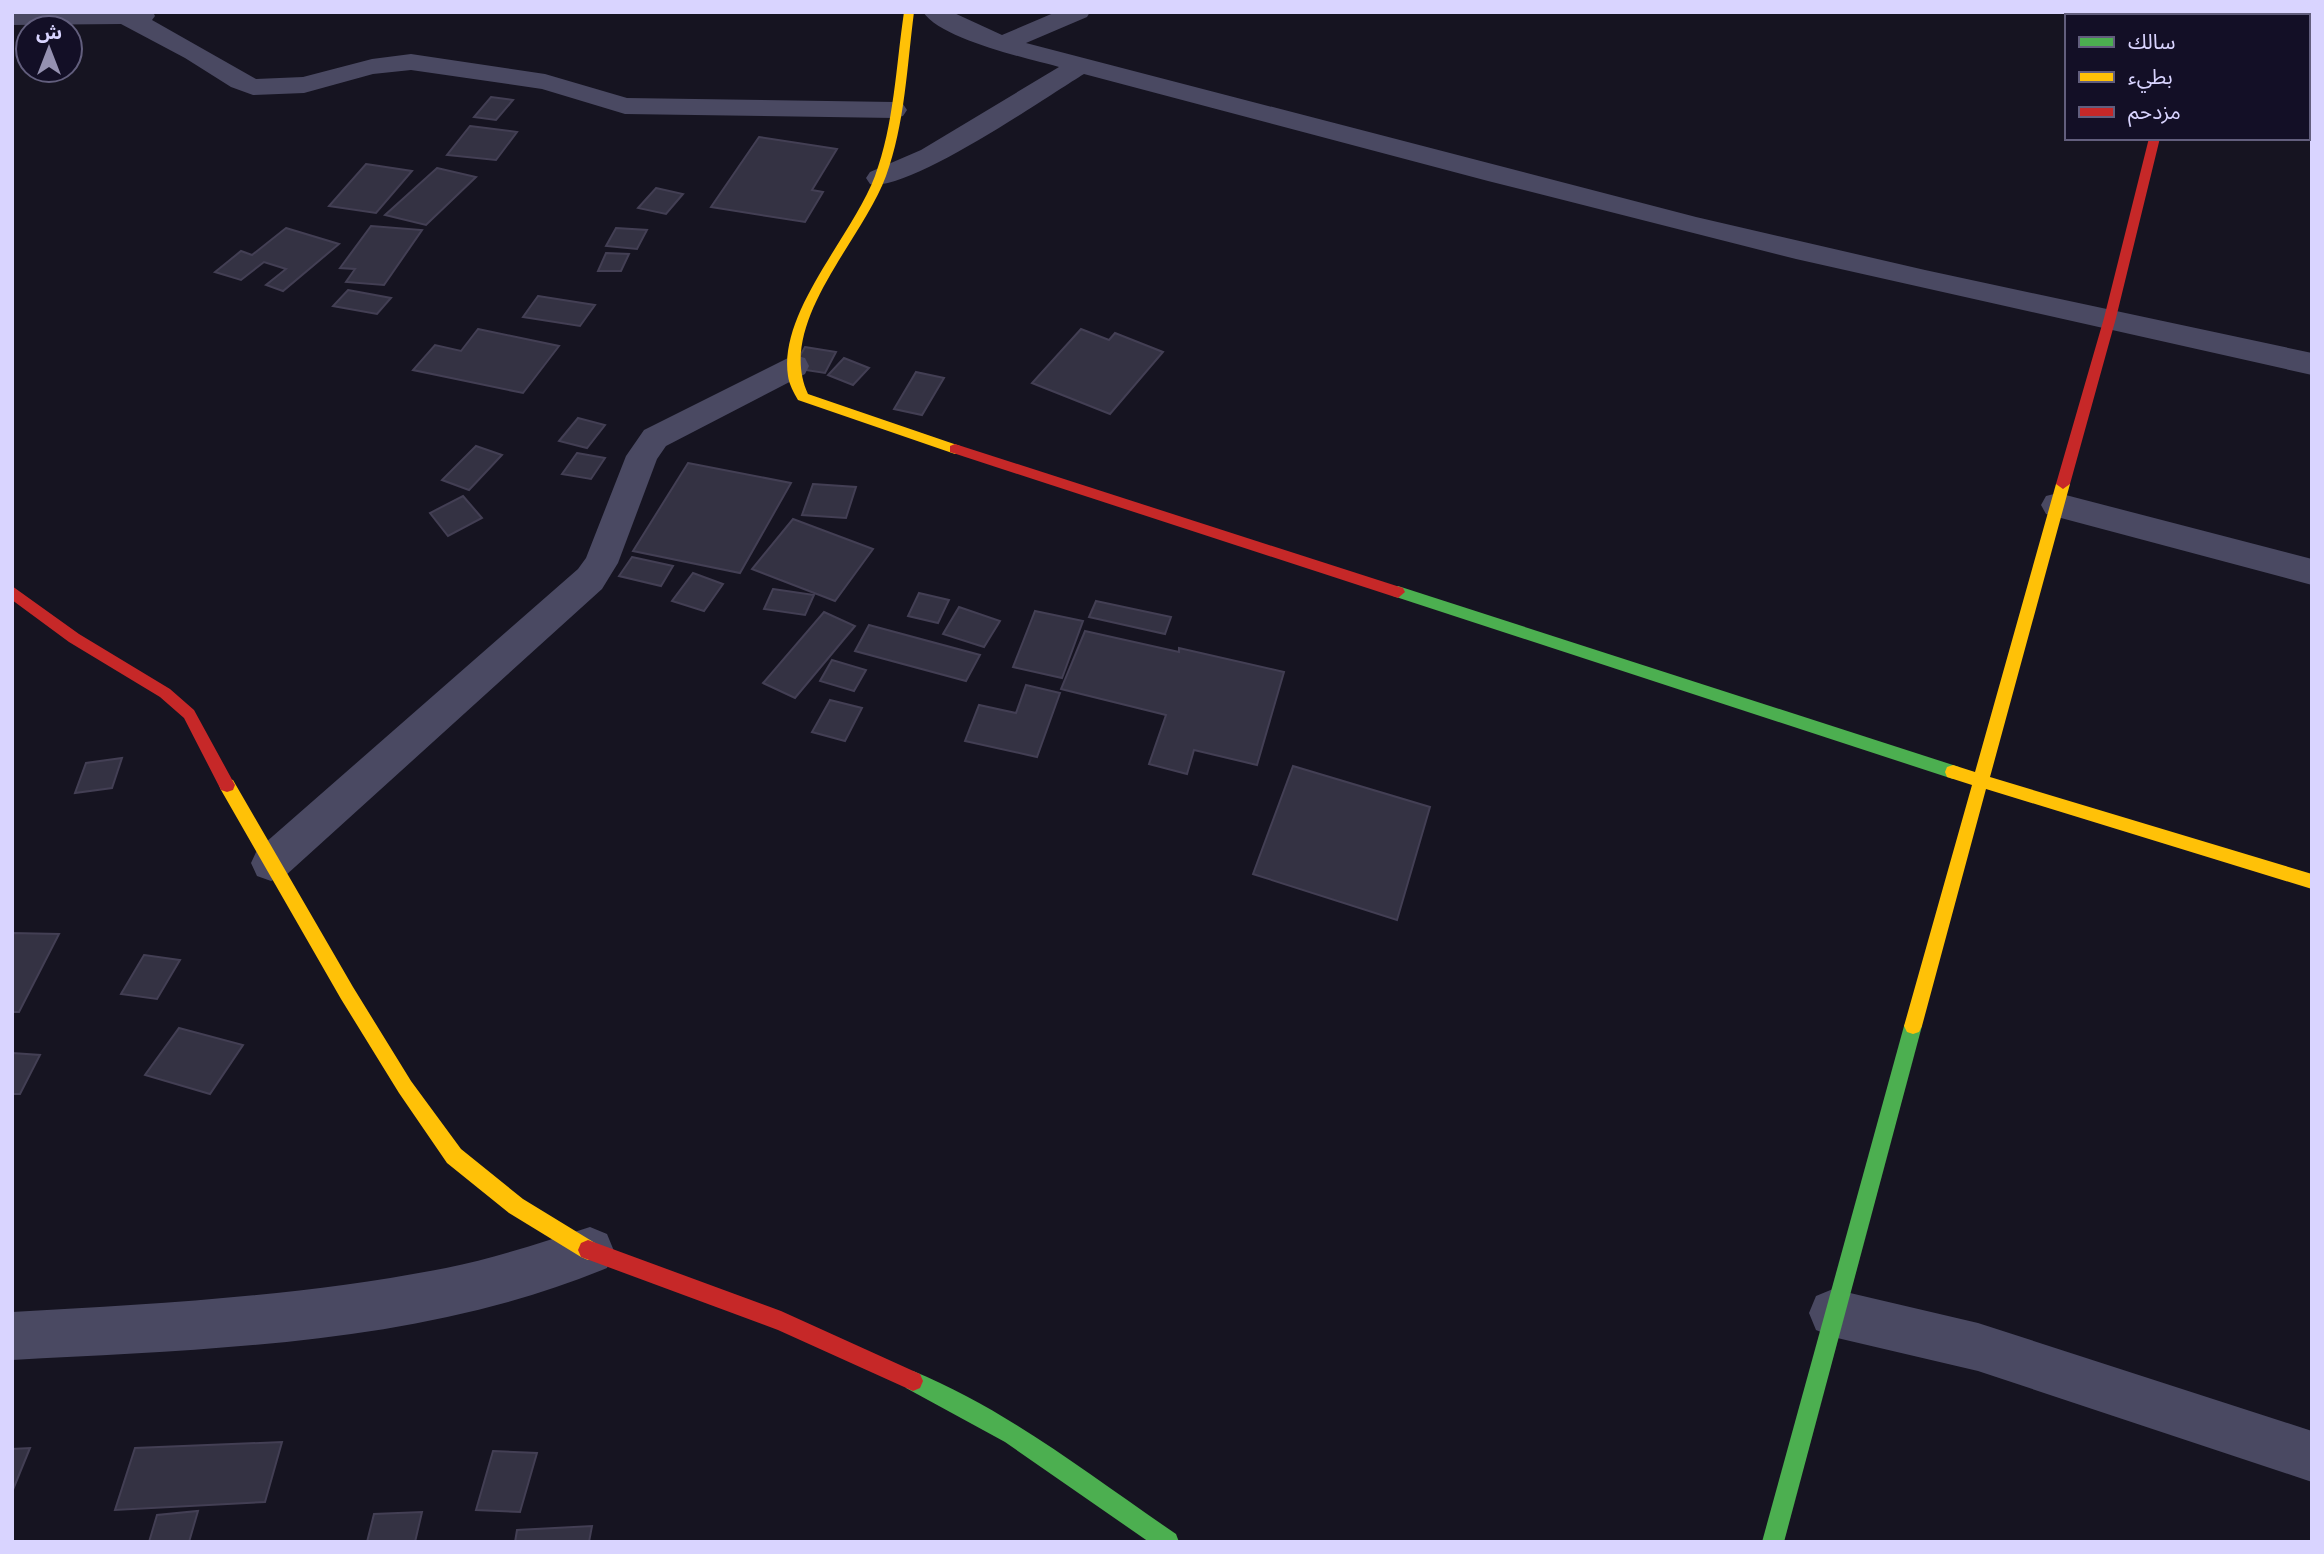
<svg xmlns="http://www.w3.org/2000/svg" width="2324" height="1554" viewBox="0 0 2324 1554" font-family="Signika,'Noto Sans Arabic',sans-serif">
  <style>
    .building { fill: #343243; stroke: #433f54; stroke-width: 2 }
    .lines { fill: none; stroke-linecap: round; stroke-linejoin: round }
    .street { fill: #4a4962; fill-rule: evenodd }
    .fast { fill: #4caf50; fill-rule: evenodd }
    .slow { fill: #ffc107; fill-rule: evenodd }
    .jam { fill: #c62828; fill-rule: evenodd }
  </style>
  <rect width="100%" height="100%" fill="#161421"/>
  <g class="building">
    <polygon points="491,97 513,100 496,120 474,117"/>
    <polygon points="470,126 517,132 496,160 447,155"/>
    <polygon points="759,137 837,149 812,190 823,192 805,222 711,207"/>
    <polygon points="366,164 412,171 376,213 329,206"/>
    <polygon points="437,168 476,177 426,225 385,215"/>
    <polygon points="656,188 683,194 666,214 638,208"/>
    <polygon points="371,226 422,230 384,285 346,282 355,269 340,268"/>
    <polygon points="286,228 339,244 283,291 266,285 286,269 264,262 241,280 215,272 241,251 252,255"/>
    <polygon points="616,228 647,230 637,249 606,246"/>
    <polygon points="606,253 629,254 621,271 598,271"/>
    <polygon points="348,290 391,298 377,314 333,306"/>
    <polygon points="538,296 595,305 580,326 523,317"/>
    <polygon points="478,329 559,346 523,393 413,370 435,345 461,351"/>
    <polygon points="1081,329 1109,340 1115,333 1163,352 1110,414 1032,383"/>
    <polygon points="805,347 836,352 825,373 793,368"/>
    <polygon points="844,358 869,368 853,385 828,375"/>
    <polygon points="916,372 944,378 922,415 894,409"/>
    <polygon points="578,418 605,425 587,448 559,441"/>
    <polygon points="476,446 502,455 469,490 442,480"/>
    <polygon points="577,453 605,458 591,479 562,474"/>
    <polygon points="688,463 791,483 740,573 633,551"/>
    <polygon points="813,484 856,487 846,518 802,515"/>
    <polygon points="463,496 482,518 448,536 430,513"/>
    <polygon points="793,519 873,549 835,601 752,569"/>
    <polygon points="632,557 673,566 661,586 619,576"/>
    <polygon points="693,573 723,584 704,611 672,601"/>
    <polygon points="773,589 814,595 805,615 764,609"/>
    <polygon points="919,593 949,600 938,623 908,616"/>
    <polygon points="1096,601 1171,617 1165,634 1089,617"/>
    <polygon points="959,607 1000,621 984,647 943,634"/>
    <polygon points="1035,611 1083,621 1062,678 1013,667"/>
    <polygon points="824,612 855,626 795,698 763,683"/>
    <polygon points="869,625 980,655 966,681 855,651"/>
    <polygon points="1085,631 1179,652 1179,648 1284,672 1257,765 1194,750 1187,774 1149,764 1166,715 1061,689"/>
    <polygon points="832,660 866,670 854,691 820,681"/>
    <polygon points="1026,685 1060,693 1037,757 965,741 979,705 1016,713"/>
    <polygon points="830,700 862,708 845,741 812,732"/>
    <polygon points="122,758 112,788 75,793 86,763"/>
    <polygon points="1293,766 1430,807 1397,920 1253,874"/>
    <polygon points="12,933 59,934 19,1012 12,1012"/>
    <polygon points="144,955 180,960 157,999 121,994"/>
    <polygon points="179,1028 243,1045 210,1094 145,1075"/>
    <polygon points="12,1053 40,1055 20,1094 12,1094"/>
    <polygon points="282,1442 265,1502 115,1510 135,1448"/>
    <polygon points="30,1448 12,1492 12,1449"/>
    <polygon points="493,1451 537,1453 520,1512 476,1510"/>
    <polygon points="198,1511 189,1542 149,1542 157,1515"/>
    <polygon points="422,1512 415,1542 367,1542 374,1514"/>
    <polygon points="592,1526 589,1542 515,1542 517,1530"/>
  </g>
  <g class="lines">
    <g class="street">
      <polygon points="12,12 153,12 155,16 152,20 256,79 303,77 372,59 411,54 545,74 627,98 894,102 903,104 907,110 903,116 894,118 625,114 542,89 411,70 373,74 304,93 253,95 231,87 185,58 121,24 12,25"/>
      <path d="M 923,12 L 952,12 L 1002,35 L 1056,12 L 1090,12 L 1087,17 L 1026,43 L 1696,217 L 1925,270 L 2312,353 L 2312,375 L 1796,259 L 1488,181 L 1084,74 C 1046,97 908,193 870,184 L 866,178 L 870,172 L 921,150 L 1059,67 C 1027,58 942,40 923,12 Z"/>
      <polygon points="2174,12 2198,12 2197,16 2173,16"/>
      <polygon points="794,355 805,358 809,366 805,374 666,446 657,459 618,563 602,589 285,876 271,881 257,876 251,863 257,850 578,569 586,558 626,456 644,430"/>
      <polygon points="2058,493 2312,559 2312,585 2046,514 2041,505 2046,496"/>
      <path d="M 590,1227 L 607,1234 L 614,1251 L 607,1268 C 421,1345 210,1349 12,1360 L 12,1312 C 158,1304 303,1296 446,1268 C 495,1258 543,1242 590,1227 Z"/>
      <polygon points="1833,1289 1978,1323 2312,1431 2312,1482 1978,1371 1833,1337 1816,1330 1809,1313 1816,1296"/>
    </g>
    <g class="fast">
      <polygon points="1398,586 1953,765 1959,767 1961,772 1959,777 1953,779 1393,596 1391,592 1393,588"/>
      <polygon points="1913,1018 1919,1020 1922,1026 1784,1542 1762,1542 1904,1026 1907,1020"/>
      <path d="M 913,1371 C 1008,1410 1091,1476 1176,1534 L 1179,1542 L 1149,1542 L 1005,1442 L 906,1388 L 903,1381 L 906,1374 Z"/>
    </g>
    <g class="slow">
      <path d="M 904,12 L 914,12 C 907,66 905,124 886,176 C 863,240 775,323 808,394 L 960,446 L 960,452 L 955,454 L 798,400 C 794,393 789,384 788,376 C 778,312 853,235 875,176 C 894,125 896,66 904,12 Z"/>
      <polygon points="2063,479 2070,484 1990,777 2312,874 2312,889 1986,789 1922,1026 1919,1032 1913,1034 1907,1032 1904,1026 1972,785 1947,777 1945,772 1947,767 1953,765 1975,772 2056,484"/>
      <polygon points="227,778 233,780 353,987 411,1081 461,1149 523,1199 595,1243 598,1250 595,1257 588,1260 581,1257 509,1213 447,1163 399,1093 341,999 221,790 219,785 221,780"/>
    </g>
    <g class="jam">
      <polygon points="2149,138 2160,138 2116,318 2070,484 2063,489 2056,484 2104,318"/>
      <polygon points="955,444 1403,588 1405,592 1398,598 950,452 950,446"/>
      <polygon points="12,586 79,634 170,689 194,710 235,785 233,790 227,792 221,790 184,718 160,697 69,642 12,600"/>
      <polygon points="588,1240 781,1311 920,1374 923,1381 920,1388 913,1391 778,1330 581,1257 578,1250 581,1243"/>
    </g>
  </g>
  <rect width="2324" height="1554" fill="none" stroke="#d9d4ff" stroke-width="28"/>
  <rect x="2065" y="14" width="245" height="126" fill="#130f26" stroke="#625e7d" stroke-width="2"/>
  <rect x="2079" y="37" width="35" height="10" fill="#4caf50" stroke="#625e7d" stroke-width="2"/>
  <text x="2128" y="49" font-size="21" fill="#d9d4ff">سالك</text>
  <rect x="2079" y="72" width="35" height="10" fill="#ffc107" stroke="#625e7d" stroke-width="2"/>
  <text x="2128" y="84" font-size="21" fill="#d9d4ff">بطيء</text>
  <rect x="2079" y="107" width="35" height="10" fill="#c62828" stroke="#625e7d" stroke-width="2"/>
  <text x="2128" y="119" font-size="21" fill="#d9d4ff">مزدحم</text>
  <g transform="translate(49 49)"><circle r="33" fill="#130f26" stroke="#625e7d" stroke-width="2"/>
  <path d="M0-5L12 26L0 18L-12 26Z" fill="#9591b1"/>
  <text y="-10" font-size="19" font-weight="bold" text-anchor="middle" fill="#d9d4ff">ش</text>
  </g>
</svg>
